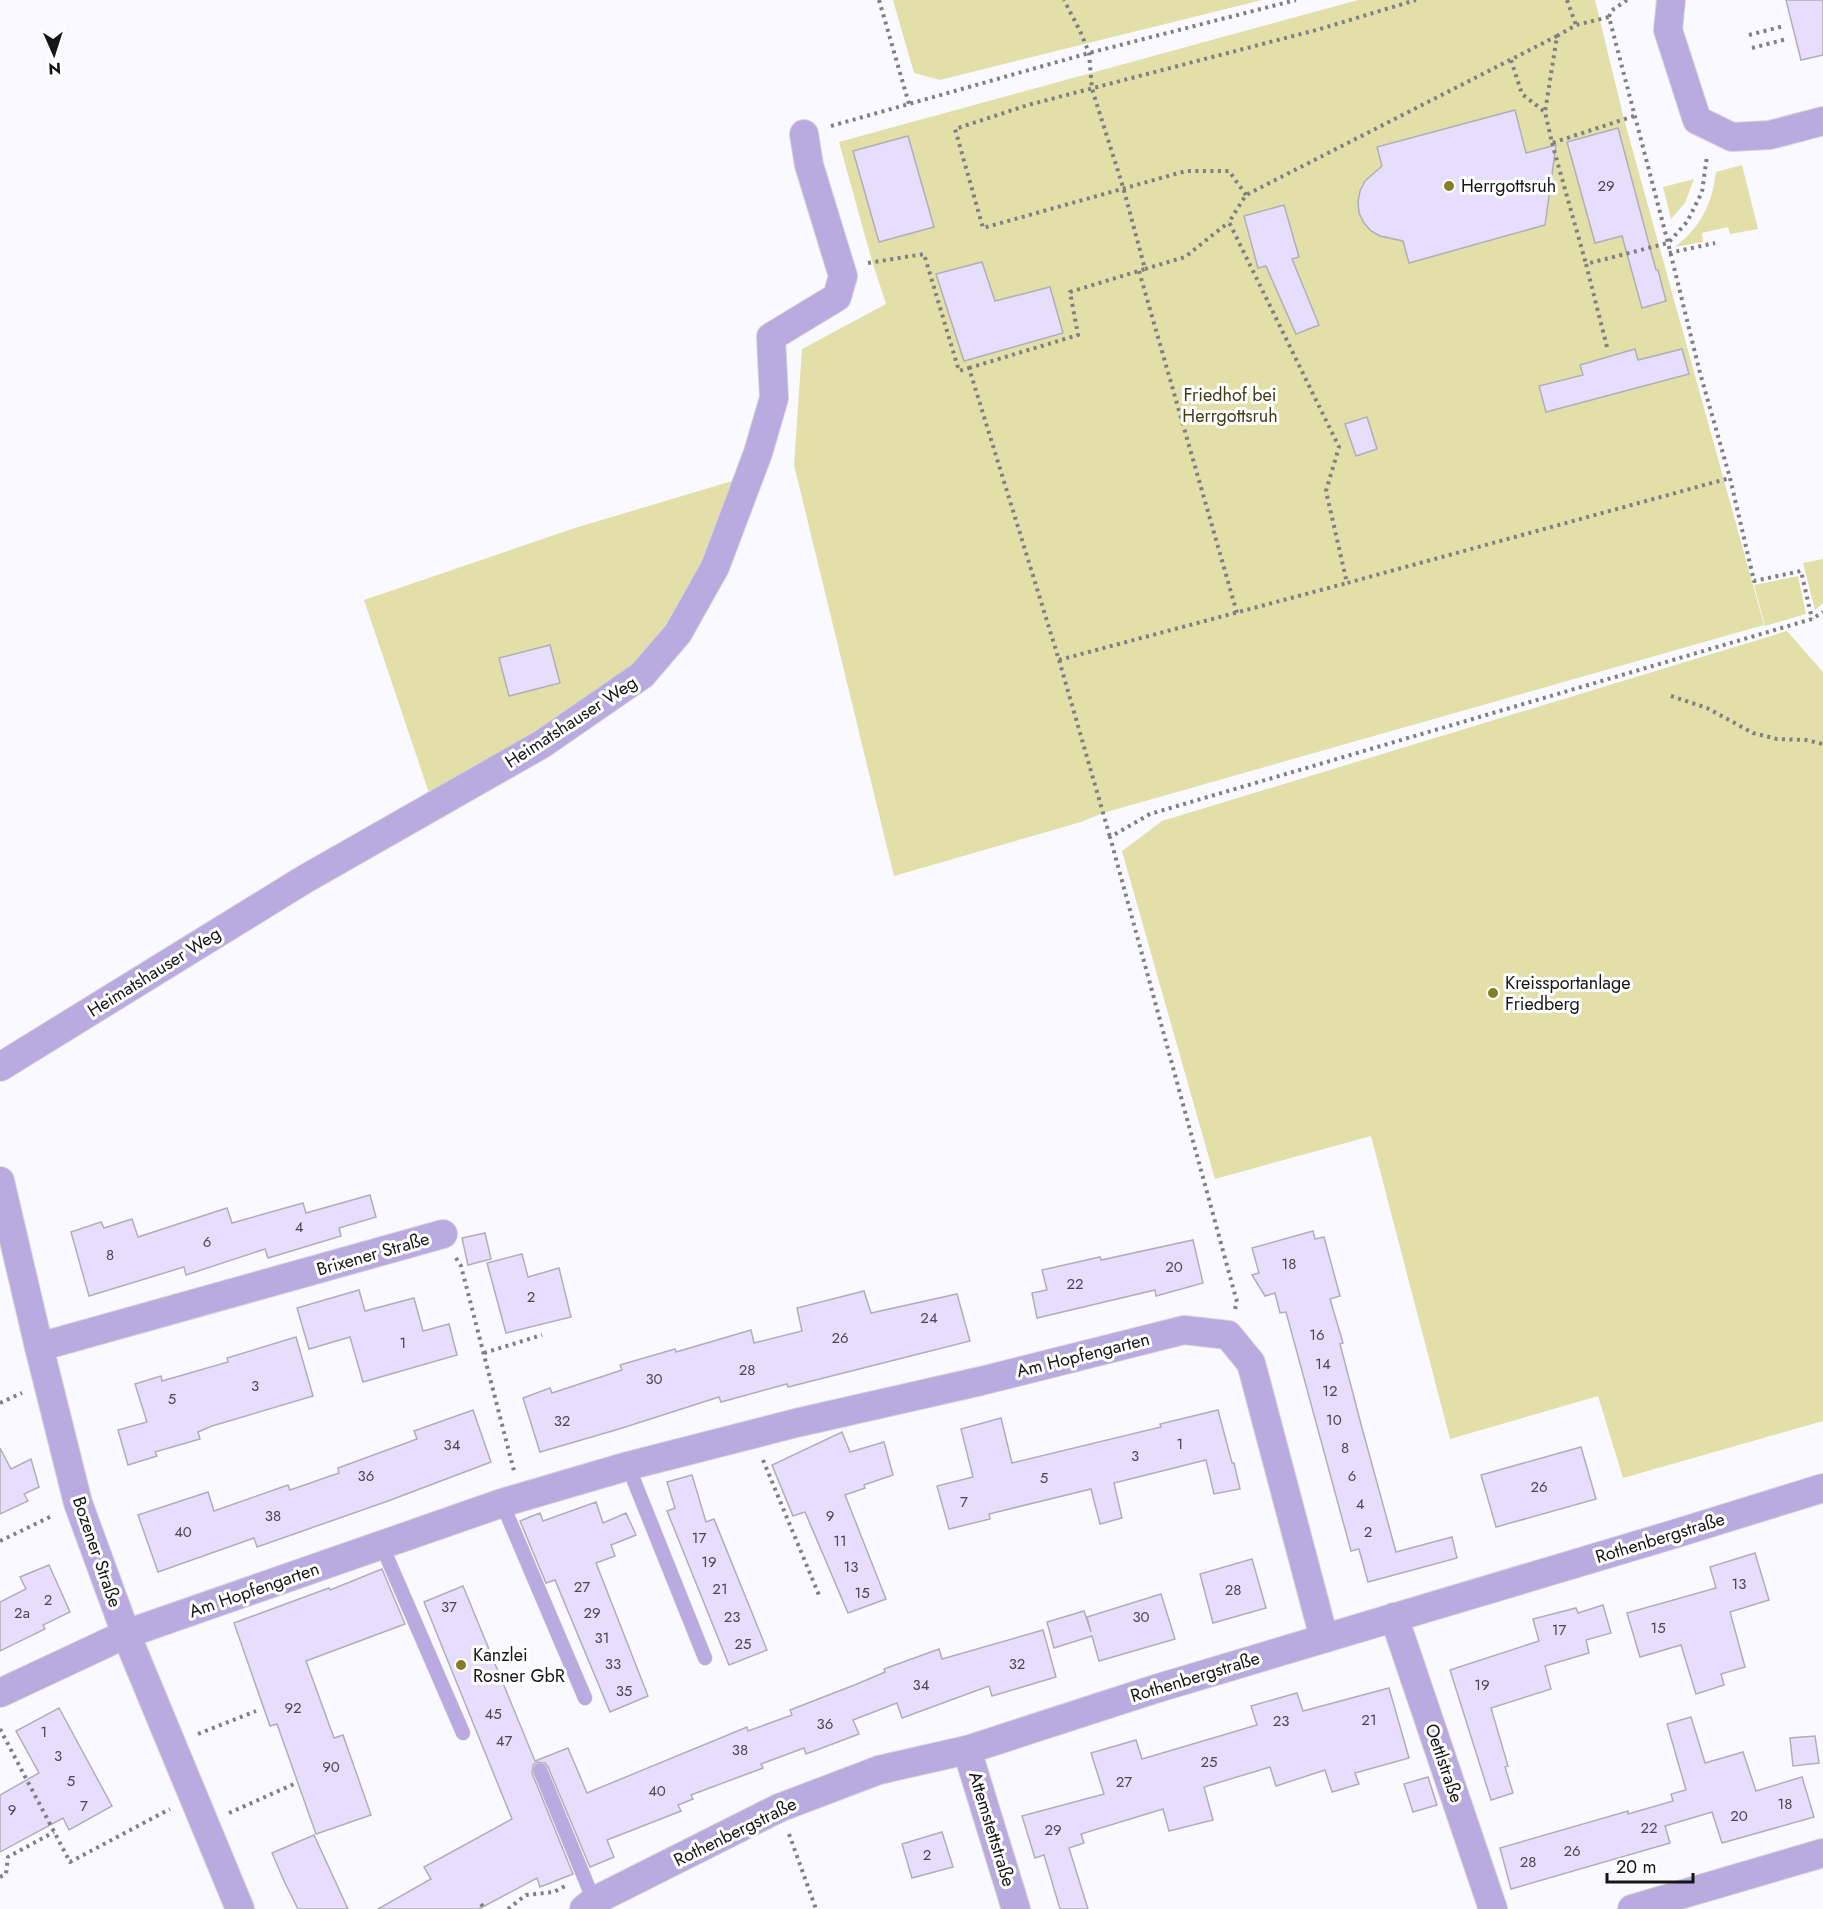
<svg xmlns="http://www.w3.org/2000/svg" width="1823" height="1909" viewBox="0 0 1823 1909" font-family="Jost,sans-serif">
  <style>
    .green { fill: #e2dfa8 }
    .building { fill: #e7defe; stroke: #b1afb6; stroke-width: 1.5 }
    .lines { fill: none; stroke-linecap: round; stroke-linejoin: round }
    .service-casing { stroke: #d6d5da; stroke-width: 15 }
    .minor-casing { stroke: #d6d5da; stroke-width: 30 }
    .path { stroke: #807f83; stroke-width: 4; stroke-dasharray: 3 4.5; stroke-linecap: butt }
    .service { stroke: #b9aadf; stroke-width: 14 }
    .minor { stroke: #b9aadf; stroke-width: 28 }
    .poi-dot { fill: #847e25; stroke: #fff; stroke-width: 2 }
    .labels { text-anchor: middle; stroke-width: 6; stroke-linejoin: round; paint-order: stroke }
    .number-label { font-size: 15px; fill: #4a4751 }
    .poi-label { font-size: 18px; fill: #161517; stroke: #fff; text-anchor: start }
    .park-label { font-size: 18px; fill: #3e3b16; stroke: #fff }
    .street-label { font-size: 18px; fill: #161517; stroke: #fff }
  </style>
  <rect width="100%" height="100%" fill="#faf9ff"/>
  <g class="green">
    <polygon points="893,0 1262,0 940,80 914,73"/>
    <polygon points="1358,0 1595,0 1624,119 1764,625 1103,813 1081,822 894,876 794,465 802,349 886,304 872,261 839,142"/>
    <path d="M 1742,165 L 1758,229 L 1730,234 L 1728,227 L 1702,233 L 1703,242 L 1675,247 C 1701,227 1712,204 1716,172 Z"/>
    <polygon points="1694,179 1685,203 1671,219 1663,187"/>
    <polygon points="739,479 698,572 655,643 614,684 431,799 364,600 575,528"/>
    <polygon points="1823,559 1823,603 1815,610 1803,563"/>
    <polygon points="1798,576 1806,614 1765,626 1754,585"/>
    <polygon points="1787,631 1823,672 1823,1421 1623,1478 1598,1396 1450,1439 1371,1136 1215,1179 1122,851 1162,821"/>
  </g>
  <g class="building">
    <polygon points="1786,0 1823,0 1823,55 1801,60"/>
    <polygon points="1515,110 1526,153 1556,145 1545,225 1409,263 1403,241 1380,236 1371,231 1364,223 1359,213 1358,202 1360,191 1365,181 1382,166 1377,147"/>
    <polygon points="1618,128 1656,270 1658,270 1666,301 1642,308 1622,236 1595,243 1567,142"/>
    <polygon points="908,136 934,227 879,242 853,151"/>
    <polygon points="1284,205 1299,257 1292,259 1319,325 1296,334 1266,266 1258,268 1244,216"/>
    <polygon points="982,262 995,301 1050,287 1063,333 964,361 936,274"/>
    <polygon points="1635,349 1638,360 1682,349 1689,374 1546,412 1539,386 1583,375 1580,365"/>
    <polygon points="1367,417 1377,449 1356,456 1345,424"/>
    <polygon points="550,645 560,683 509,696 499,658"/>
    <polygon points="370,1195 376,1217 339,1228 341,1236 268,1258 265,1249 186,1275 184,1267 89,1296 71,1232 101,1222 104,1228 132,1219 138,1237 227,1208 232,1223 303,1203 306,1213"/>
    <polygon points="1313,1231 1315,1239 1324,1237 1340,1296 1330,1299 1343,1343 1340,1344 1362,1428 1396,1552 1452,1537 1457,1558 1368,1582 1359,1549 1351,1551 1286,1312 1280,1313 1275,1293 1265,1296 1252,1275 1259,1273 1252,1248"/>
    <polygon points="485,1233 491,1259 468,1265 462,1238"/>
    <polygon points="1193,1240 1203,1283 1156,1296 1155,1290 1037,1318 1032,1293 1047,1290 1042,1270 1100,1257 1101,1260"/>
    <polygon points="522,1254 528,1277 559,1268 571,1317 506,1333 487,1263"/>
    <polygon points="359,1290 365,1311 414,1298 423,1331 449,1324 457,1355 363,1382 350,1337 309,1349 297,1308"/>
    <polygon points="864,1291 871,1313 957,1294 970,1341 788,1387 787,1384 721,1402 719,1397 619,1429 540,1452 523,1398 550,1388 552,1393 622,1370 620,1365 675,1349 676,1352 751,1330 754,1343 802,1331 797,1308"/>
    <polygon points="296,1337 313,1396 212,1426 198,1432 200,1439 155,1452 157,1456 128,1465 118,1430 147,1422 135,1384 161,1376 162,1381 228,1362 227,1358"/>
    <polygon points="473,1410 491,1462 388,1501 257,1547 254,1538 158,1572 138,1515 208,1492 214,1511 288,1485 290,1490 339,1473 338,1468 417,1439 414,1431"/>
    <polygon points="1218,1410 1232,1463 1234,1463 1240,1489 1214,1494 1206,1460 1114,1483 1122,1518 1100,1524 1091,1489 989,1514 990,1519 949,1529 937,1486 973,1477 961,1429 1001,1418 1012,1463 1161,1427 1160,1424"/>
    <polygon points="842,1432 850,1452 884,1442 893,1475 864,1485 865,1488 845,1495 886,1599 848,1613 805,1512 793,1516 772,1465"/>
    <polygon points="1581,1447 1596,1499 1496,1527 1481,1475"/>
    <polygon points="0,1448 11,1469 31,1459 39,1487 24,1494 28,1501 0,1514"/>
    <polygon points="692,1475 706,1522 714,1519 767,1650 729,1665 667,1511 675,1508 667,1482"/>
    <polygon points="596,1502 603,1523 626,1513 636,1535 611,1545 615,1556 596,1563 648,1696 610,1712 555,1580 546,1583 520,1521 540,1513 543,1521"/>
    <polygon points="1755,1553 1769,1600 1730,1612 1745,1667 1721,1674 1724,1685 1696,1694 1681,1645 1640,1657 1627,1613 1716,1588 1710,1567"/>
    <polygon points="1252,1559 1266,1608 1213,1623 1200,1574"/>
    <polygon points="49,1565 70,1612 43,1625 45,1629 0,1651 0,1602 26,1589 20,1577"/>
    <polygon points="382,1569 405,1624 306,1661 334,1738 343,1735 371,1815 316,1834 277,1724 270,1726 234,1623 329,1588 330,1590"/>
    <polygon points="463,1586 535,1761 568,1748 587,1793 747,1727 748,1731 792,1715 790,1710 857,1684 885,1672 884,1669 939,1649 942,1659 1043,1630 1056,1677 992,1696 989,1686 902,1718 897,1703 853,1720 859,1734 806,1754 804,1748 761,1764 763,1768 691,1795 693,1799 678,1805 681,1811 607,1840 614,1857 590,1867 548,1767 545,1763 537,1762 533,1765 532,1773 573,1874 540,1887 537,1878 479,1909 378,1909 431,1879 424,1867 512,1819 424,1602"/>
    <polygon points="1161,1594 1175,1639 1099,1661 1092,1636 1054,1648 1047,1622 1084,1611 1091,1632 1087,1617"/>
    <polygon points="1603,1605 1611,1633 1586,1640 1589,1653 1545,1666 1551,1689 1491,1708 1508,1766 1505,1767 1513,1793 1491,1800 1450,1670 1539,1641 1533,1619 1576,1608 1578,1613"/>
    <polygon points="1389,1688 1409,1758 1355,1773 1359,1784 1332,1792 1325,1770 1276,1786 1270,1767 1204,1787 1213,1820 1169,1831 1163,1809 1081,1834 1084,1843 1069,1848 1088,1909 1060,1909 1044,1855 1035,1858 1022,1816 1104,1794 1091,1753 1136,1740 1142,1759 1257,1725 1251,1706 1297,1693 1303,1711"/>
    <polygon points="59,1708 112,1806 69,1830 63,1818 0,1852 0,1795 39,1773 16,1731"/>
    <polygon points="1691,1717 1705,1763 1743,1752 1756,1791 1802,1777 1814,1817 1722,1843 1712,1812 1665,1826 1670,1843 1511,1889 1500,1848 1628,1811 1628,1814 1673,1801 1671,1794 1686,1790 1667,1724"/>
    <polygon points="1815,1736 1819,1763 1793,1766 1790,1738"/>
    <polygon points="1428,1777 1437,1805 1413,1812 1404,1784"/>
    <polygon points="942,1832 953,1867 912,1878 902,1844"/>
    <polygon points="314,1835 348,1909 298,1909 284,1881 272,1853"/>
  </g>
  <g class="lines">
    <g class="service-casing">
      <g id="service">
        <polyline points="628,1466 705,1658"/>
        <polyline points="502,1503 585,1698"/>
        <polyline points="382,1546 463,1733"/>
        <polyline points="540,1770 594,1901"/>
      </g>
    </g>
    <g class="minor-casing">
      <g id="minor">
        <polyline points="1671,0 1668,30 1697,120 1732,137 1770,135 1823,121"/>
        <polyline points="0,1067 305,879 542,744 642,675 678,633 715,567 758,453 774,398 771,337 837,297 843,276 809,165 804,134"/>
        <polyline points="0,1181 39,1347 78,1503 126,1634 240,1909"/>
        <polyline points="39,1347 443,1234"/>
        <polyline points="1394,1617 1493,1909"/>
        <polyline points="0,1693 126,1634 502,1503 628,1466 796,1423 981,1381 1184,1330 1228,1335 1251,1363 1324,1638"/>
        <polyline points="967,1750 1016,1909"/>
        <polyline points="584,1909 594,1901 779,1808 879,1770 967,1750 1155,1689 1671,1535 1823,1488"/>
        <polyline points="1632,1909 1823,1853"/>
      </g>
    </g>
    <g class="path">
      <polyline points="879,0 909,104"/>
      <polyline points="1567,0 1576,25"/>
      <polyline points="1627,0 1611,11 1609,17 1668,243 1700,373 1730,478 1754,581 1801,571 1812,619"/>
      <polyline points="1749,35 1784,26"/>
      <polyline points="1557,36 1576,25 1609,17"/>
      <polyline points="1752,48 1787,39"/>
      <polyline points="1511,60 1522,94 1545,112"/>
      <polyline points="1634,116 1552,143 1545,112 1557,36 1246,195 1229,222 1339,447 1326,491 1347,583 1730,478"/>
      <polyline points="831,126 1089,53 1296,0"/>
      <polyline points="1552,143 1586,264"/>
      <polyline points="1246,195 1229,171 1186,171 983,228 955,129 1028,105 1320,29 1416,0"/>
      <polyline points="1669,253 1715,243"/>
      <polyline points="868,263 924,254 959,371 969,368 1059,660 1110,837"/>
      <polyline points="1145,269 1185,257 1229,222"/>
      <polyline points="1139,271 1237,613"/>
      <polyline points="1607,347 1586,264 1668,243 1687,222 1702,192 1707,156"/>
      <polyline points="969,368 1078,335 1070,292 1145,269 1123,187 1092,89 1089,53 1081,33 1064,0"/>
      <polyline points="1059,660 1347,583"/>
      <polyline points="1671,696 1707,708 1753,733 1777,739 1806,740 1823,744"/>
      <polyline points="456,1258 461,1266 514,1471"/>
      <polyline points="1235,1309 1237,1302 1110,837 1150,814 1812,619 1823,612"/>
      <polyline points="484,1353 542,1335"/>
      <polyline points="0,1403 22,1393"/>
      <polyline points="763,1460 819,1595"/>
      <polyline points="0,1541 54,1515"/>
      <polyline points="0,1729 70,1862 170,1809"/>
      <polyline points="198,1734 256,1711"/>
      <polyline points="229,1813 294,1784"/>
      <polyline points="789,1834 816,1909"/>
      <polyline points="0,1877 6,1874 8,1857 54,1832"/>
      <polyline points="481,1904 485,1909"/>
      <polyline points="508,1909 526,1895 554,1892 565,1886"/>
    </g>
    <use href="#service" class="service"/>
    <use href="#minor" class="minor"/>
  </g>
  <g class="poi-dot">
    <circle cx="1449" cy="186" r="6"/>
    <circle cx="1493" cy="993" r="6"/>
    <circle cx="461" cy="1665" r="6"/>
  </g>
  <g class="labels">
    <g class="number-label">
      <text x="1606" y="191">29</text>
      <text x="299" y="1232">4</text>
      <text x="207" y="1247">6</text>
      <text x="110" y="1260">8</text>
      <text x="1289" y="1269">18</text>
      <text x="1174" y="1272">20</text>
      <text x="1075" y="1289">22</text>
      <text x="531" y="1302">2</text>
      <text x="929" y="1323">24</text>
      <text x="1317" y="1340">16</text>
      <text x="840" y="1343">26</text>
      <text x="403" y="1348">1</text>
      <text x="1323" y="1369">14</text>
      <text x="747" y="1375">28</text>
      <text x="654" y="1384">30</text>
      <text x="255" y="1391">3</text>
      <text x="1330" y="1396">12</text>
      <text x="172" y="1404">5</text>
      <text x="1334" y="1425">10</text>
      <text x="562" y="1426">32</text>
      <text x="1180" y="1449">1</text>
      <text x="452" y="1450">34</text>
      <text x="1345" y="1453">8</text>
      <text x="1135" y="1461">3</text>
      <text x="366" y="1481">36</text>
      <text x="1352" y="1481">6</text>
      <text x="1044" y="1483">5</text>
      <text x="1539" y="1492">26</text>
      <text x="964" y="1507">7</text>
      <text x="1360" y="1509">4</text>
      <text x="273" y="1521">38</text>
      <text x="830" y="1521">9</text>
      <text x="183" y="1537">40</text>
      <text x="1368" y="1537">2</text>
      <text x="699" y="1543">17</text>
      <text x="840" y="1546">11</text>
      <text x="709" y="1567">19</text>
      <text x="851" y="1572">13</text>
      <text x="1739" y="1589">13</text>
      <text x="582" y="1592">27</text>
      <text x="720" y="1594">21</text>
      <text x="1233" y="1595">28</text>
      <text x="862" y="1598">15</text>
      <text x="48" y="1605">2</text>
      <text x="449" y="1612">37</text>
      <text x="22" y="1618">2a</text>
      <text x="592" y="1618">29</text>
      <text x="732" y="1622">23</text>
      <text x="1141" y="1622">30</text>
      <text x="1658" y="1633">15</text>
      <text x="1559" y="1635">17</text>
      <text x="602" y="1643">31</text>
      <text x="743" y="1649">25</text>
      <text x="613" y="1669">33</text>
      <text x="1017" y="1669">32</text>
      <text x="921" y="1690">34</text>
      <text x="1482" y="1690">19</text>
      <text x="624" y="1696">35</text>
      <text x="293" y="1713">92</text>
      <text x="493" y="1719">45</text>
      <text x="1369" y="1725">21</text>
      <text x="1281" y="1726">23</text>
      <text x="825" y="1729">36</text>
      <text x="44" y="1737">1</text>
      <text x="504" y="1746">47</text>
      <text x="740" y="1755">38</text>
      <text x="58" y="1761">3</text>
      <text x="1209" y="1767">25</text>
      <text x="331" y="1772">90</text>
      <text x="71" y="1786">5</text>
      <text x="1124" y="1787">27</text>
      <text x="657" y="1796">40</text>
      <text x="1785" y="1809">18</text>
      <text x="84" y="1811">7</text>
      <text x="12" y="1815">9</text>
      <text x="1739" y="1821">20</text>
      <text x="1649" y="1833">22</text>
      <text x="1053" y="1835">29</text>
      <text x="1572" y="1856">26</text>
      <text x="927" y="1860">2</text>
      <text x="1528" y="1867">28</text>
    </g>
    <g class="poi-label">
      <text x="1461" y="192">Herrgottsruh</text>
      <text x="1505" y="989">Kreissportanlage<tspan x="1505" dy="21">Friedberg</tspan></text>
      <text x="473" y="1661">Kanzlei<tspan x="473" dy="21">Rosner GbR</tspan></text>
    </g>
    <g class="park-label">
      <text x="1230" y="401">Friedhof bei<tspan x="1230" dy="21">Herrgottsruh</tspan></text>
    </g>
    <g class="street-label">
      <text transform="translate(571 722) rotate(-33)" y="6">Heimatshauser Weg</text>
      <text transform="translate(154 972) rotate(-32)" y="6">Heimatshauser Weg</text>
      <text transform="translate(373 1254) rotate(-16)" y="6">Brixener Straße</text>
      <text transform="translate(1083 1355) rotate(-14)" y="6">Am Hopfengarten</text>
      <text transform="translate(1660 1538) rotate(-17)" y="6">Rothenbergstraße</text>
      <text transform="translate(97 1552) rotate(71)" y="6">Bozener Straße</text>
      <text transform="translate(254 1590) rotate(-19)" y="6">Am Hopfengarten</text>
      <text transform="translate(1195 1677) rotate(-17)" y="6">Rothenbergstraße</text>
      <text transform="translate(1444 1763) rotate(71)" y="6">Oettlstraße</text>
      <text transform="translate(992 1829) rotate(73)" y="6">Attemstettstraße</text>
      <text transform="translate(735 1832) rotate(-26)" y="6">Rothenbergstraße</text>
    </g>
  </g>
  <g transform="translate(54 54) rotate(177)" stroke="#ffffff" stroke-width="4.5" paint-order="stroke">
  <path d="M0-4.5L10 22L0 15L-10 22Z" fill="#161517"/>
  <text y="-9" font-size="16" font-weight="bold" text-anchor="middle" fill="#161517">N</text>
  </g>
  <path d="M1607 1873v9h86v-9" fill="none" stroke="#161517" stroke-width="3"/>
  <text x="1616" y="1873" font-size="18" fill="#161517" stroke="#ffffff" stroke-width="4.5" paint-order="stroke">20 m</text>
</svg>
